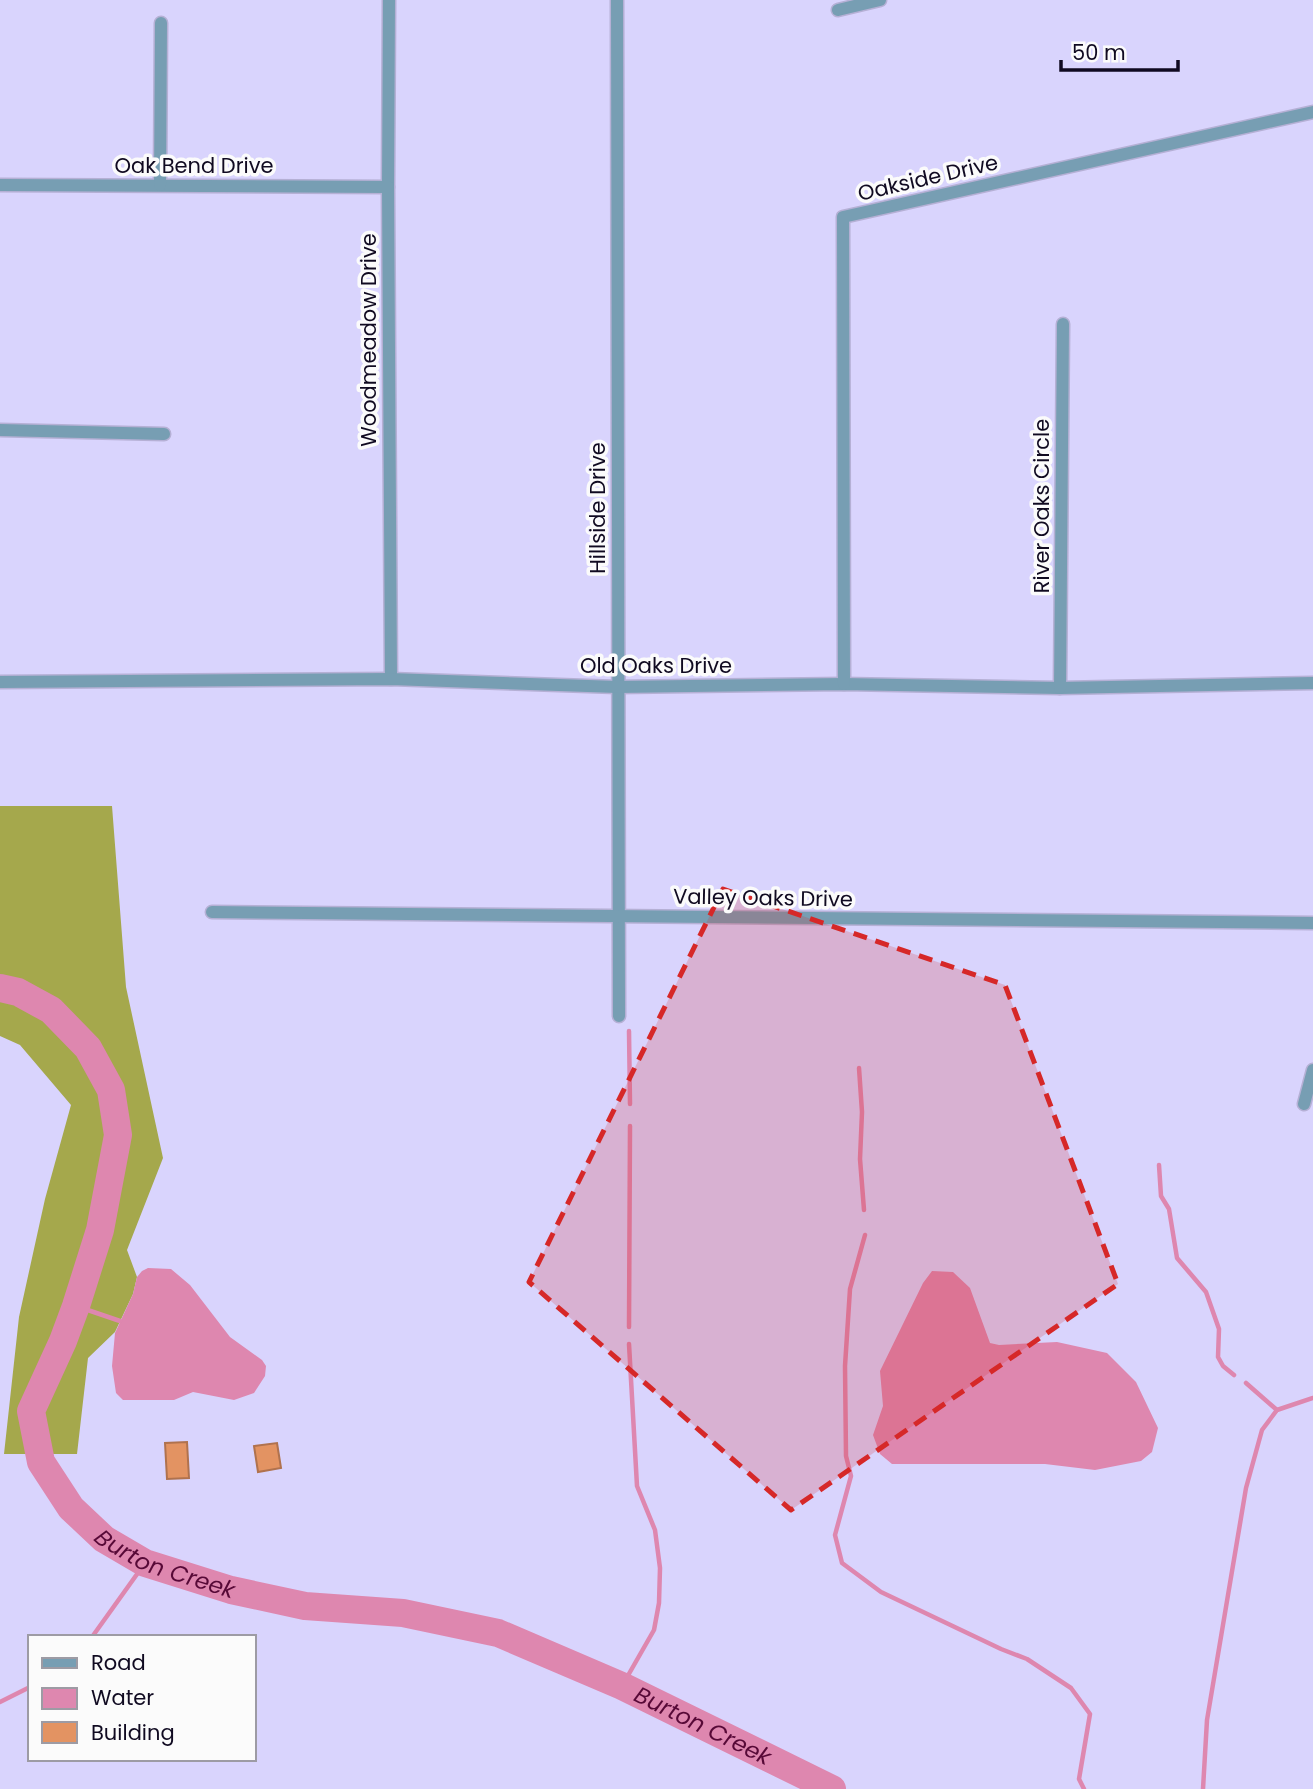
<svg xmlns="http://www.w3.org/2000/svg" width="1313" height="1789" viewBox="0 0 1313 1789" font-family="Poppins,sans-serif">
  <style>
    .forest { fill: #a5a84c }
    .water { fill: #de87af }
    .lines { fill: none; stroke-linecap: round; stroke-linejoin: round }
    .stream { stroke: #de87af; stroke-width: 4.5 }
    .river { stroke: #de87af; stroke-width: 28 }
    .building { fill: #e39362; stroke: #b0724e; stroke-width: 2 }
    .street-casing { stroke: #b5b0d5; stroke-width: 15 }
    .street { stroke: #779eb3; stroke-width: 12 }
    .marked { fill: #d62828; fill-opacity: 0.2; stroke: #d62828; stroke-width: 5; stroke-dasharray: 14 9; stroke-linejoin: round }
    .labels { text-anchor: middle; stroke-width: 7; stroke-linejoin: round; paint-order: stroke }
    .street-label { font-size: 21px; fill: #100a21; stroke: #fbfbfb }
    .water-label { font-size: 23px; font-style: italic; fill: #570937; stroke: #fbfbfb }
  </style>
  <rect width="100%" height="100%" fill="#d9d4fd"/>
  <polygon class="forest" points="0,806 112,806 126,987 163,1158 127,1250 137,1277 133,1294 115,1332 88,1358 77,1454 4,1454 19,1317 45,1199 71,1105 20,1045 0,1036"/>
  <g class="water">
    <polygon points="148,1268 171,1269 190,1285 230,1337 262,1360 266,1366 265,1376 254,1393 234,1400 193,1392 174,1400 123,1400 116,1393 112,1366 115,1333 133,1294 137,1277 142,1271"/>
    <polygon points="932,1271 953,1272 970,1288 990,1343 999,1345 1057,1342 1107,1353 1136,1382 1158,1428 1152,1452 1141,1461 1095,1470 1045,1464 892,1464 880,1454 873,1435 883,1406 880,1371 923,1283"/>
  </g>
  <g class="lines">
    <g class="stream">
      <polyline points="629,1031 630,1104"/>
      <polyline points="859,1068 862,1112 860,1159 864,1210"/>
      <polyline points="1159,1165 1161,1196 1169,1209 1177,1258 1206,1292 1219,1329 1218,1357 1223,1366 1234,1375"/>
      <polyline points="865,1235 850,1289 845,1366 846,1456 851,1476 835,1535 842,1563 881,1592 1001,1649 1027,1659 1071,1688 1090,1714 1079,1779 1084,1789"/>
      <polyline points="76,1306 120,1321"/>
      <polyline points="629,1327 630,1126"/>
      <polyline points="1246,1383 1277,1410"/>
      <polyline points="92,1637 145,1563"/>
      <polyline points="622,1686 654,1630 659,1603 660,1568 655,1530 637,1486 629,1344"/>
      <polyline points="0,1702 30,1687"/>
      <polyline points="1203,1789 1207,1720 1246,1488 1262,1430 1277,1410 1313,1398"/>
    </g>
    <path class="river" id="s1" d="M 0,988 L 18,992 L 51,1010 L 88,1048 L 111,1090 L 118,1135 L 100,1230 L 76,1306 L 63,1341 L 31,1411 L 41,1462 L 71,1508 L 104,1539 L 145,1563 L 231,1590 L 305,1606 L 403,1613 L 498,1633 L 622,1686 L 832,1789"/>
  </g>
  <g class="building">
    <polygon points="187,1442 189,1478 167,1479 165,1443"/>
    <polygon points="277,1443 281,1468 258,1472 254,1446"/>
  </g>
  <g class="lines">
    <g class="street-casing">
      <g id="street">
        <polyline points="389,0 388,187 391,679"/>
        <polyline points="617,0 619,1016"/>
        <polyline points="838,10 880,0"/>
        <polyline points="0,185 388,187"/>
        <polyline points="160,185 161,23"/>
        <polyline points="0,430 164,434"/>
        <polyline points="0,682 391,679 617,687 844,684 1060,688 1313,683"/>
        <polyline points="844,684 843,217 1313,112"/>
        <polyline points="1060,688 1063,324"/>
        <polyline points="212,912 1313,923"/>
        <polyline points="1304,1104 1313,1070"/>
      </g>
    </g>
    <use href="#street" class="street"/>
  </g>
  <path class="marked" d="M 723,889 L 1005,985 L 1118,1284 L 791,1510 L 529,1282 Z"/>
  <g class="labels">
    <g class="street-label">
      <text x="194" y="173">Oak Bend Drive</text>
      <text transform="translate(928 178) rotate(-13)" y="7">Oakside Drive</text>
      <text transform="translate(369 340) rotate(-90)" y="7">Woodmeadow Drive</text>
      <text transform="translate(1042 506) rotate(-90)" y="7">River Oaks Circle</text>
      <text transform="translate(598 508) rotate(-90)" y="7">Hillside Drive</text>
      <text x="656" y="673">Old Oaks Drive</text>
      <text transform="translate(763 898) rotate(1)" y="7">Valley Oaks Drive</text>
    </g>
    <g class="water-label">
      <text dy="8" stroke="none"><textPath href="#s1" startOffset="712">Burton Creek</textPath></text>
      <text dy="8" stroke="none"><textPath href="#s1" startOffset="1279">Burton Creek</textPath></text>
    </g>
  </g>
  <rect x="28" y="1635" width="228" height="126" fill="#fbfbfb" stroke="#9d9ba4" stroke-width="2"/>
  <rect x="42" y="1658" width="35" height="10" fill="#779eb3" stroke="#9d9ba4" stroke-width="2"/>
  <text x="91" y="1670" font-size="21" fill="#100a21">Road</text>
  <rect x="42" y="1688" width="35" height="21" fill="#de87af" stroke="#9d9ba4" stroke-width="2"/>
  <text x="91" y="1705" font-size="21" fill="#100a21">Water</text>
  <rect x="42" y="1722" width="35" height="21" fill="#e39362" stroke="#9d9ba4" stroke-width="2"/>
  <text x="91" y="1740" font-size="21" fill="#100a21">Building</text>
  <path d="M1061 60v10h117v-10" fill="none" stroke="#100a21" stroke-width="3.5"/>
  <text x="1072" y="60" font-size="21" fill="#100a21" stroke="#fbfbfb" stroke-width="5" paint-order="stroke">50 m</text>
</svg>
